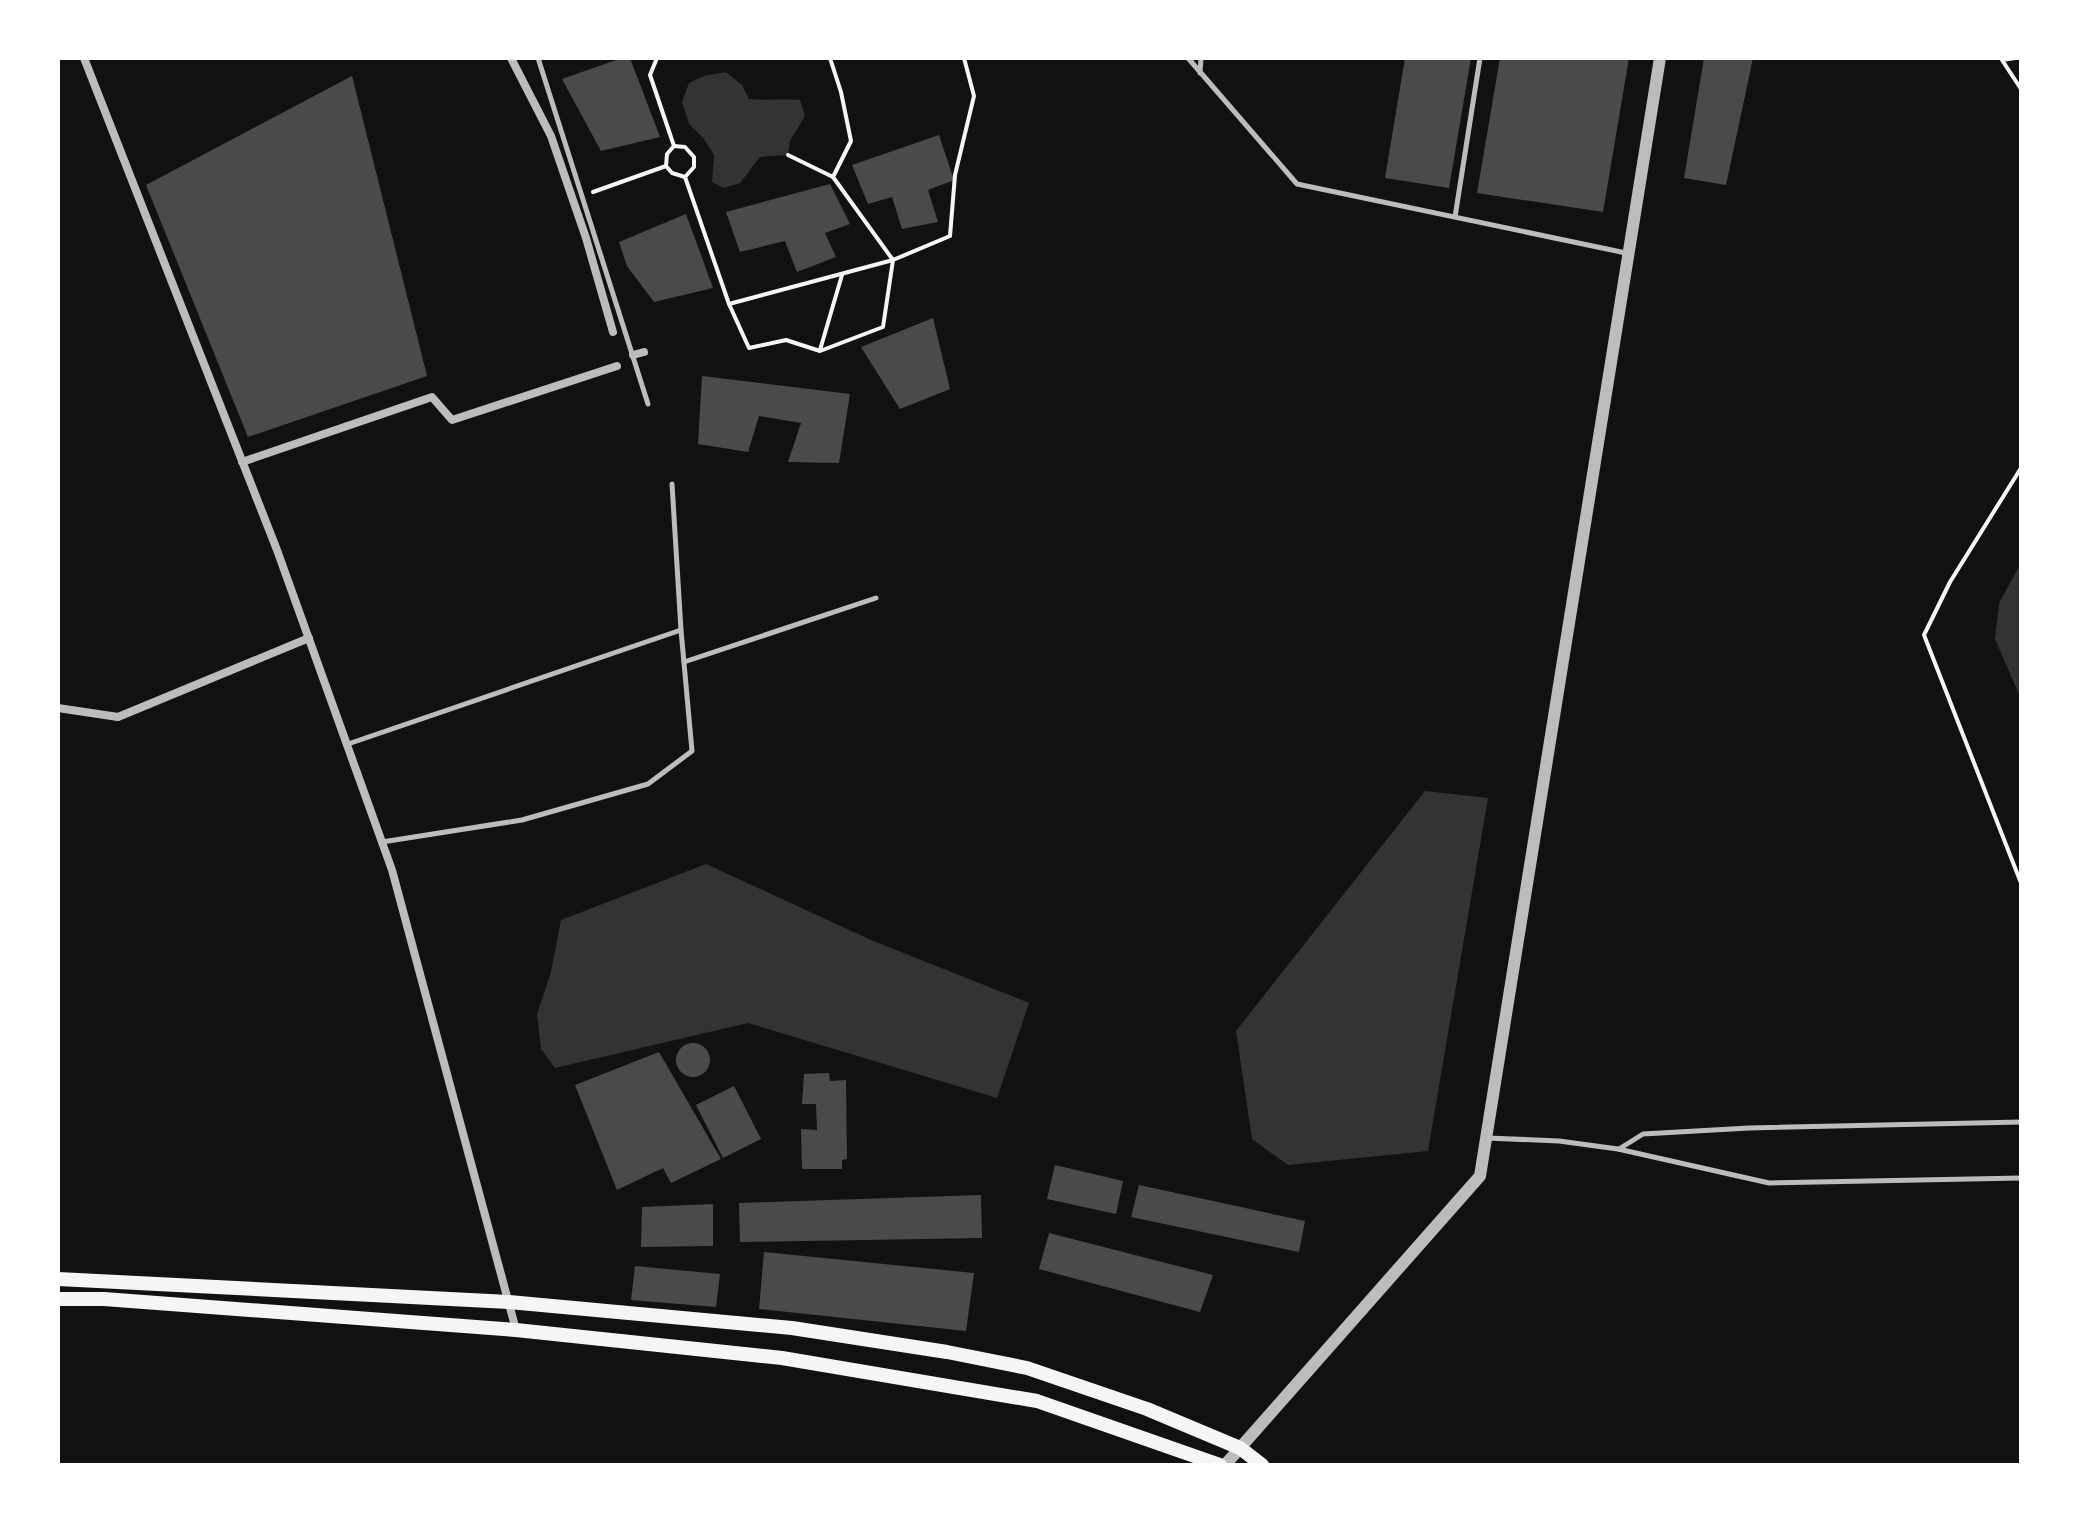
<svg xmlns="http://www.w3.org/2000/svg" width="2079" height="1523" viewBox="0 0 2079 1523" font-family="'Asap Condensed',sans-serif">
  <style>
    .water { fill: #333 }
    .building { fill: #4a4a4a }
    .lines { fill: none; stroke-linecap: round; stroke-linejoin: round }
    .path { stroke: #f5f5f5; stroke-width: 4 }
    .service { stroke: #bcbcbc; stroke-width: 5 }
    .minor { stroke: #bcbcbc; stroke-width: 8 }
    .tertiary { stroke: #bcbcbc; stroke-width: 12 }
    .secondary { stroke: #f5f5f5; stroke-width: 14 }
  </style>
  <rect width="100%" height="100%" fill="#111"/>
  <g class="water">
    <path d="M 726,72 L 742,85 L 749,99 C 767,101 783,98 800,100 L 805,116 L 790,141 L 788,155 L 760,157 L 740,183 L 724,188 L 712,182 L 714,155 L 704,139 L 689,124 L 682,102 L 689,83 L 704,76 Z"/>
    <polygon points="2021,563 2021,699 1995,639 1999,603"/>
    <polygon points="1425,791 1488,798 1428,1151 1288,1165 1252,1139 1236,1031"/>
    <polygon points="706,864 871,940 1029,1003 997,1098 748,1023 555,1068 541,1049 537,1014 551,972 561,920"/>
  </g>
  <g class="building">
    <polygon points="622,58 630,58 660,137 601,151 562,79"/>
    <polygon points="1405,58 1471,58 1449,188 1385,178"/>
    <polygon points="1500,58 1629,58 1603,212 1477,193"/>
    <polygon points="1704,58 1753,58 1726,185 1684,178"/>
    <polygon points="352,76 427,376 248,437 146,185"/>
    <polygon points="939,135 954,180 928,190 938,222 902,229 892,197 868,204 852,165"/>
    <polygon points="830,184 850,224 825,233 836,257 797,272 785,241 740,252 726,212"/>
    <polygon points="686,214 713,288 654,302 627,266 619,242"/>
    <polygon points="933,318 950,389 900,409 861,347"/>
    <polygon points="702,376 850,394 839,463 788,462 801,423 759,416 748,452 698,444"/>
    <circle cx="693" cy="1060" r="17"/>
    <polygon points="659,1052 721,1159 671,1183 663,1168 617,1190 575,1085"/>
    <polygon points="829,1073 830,1081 846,1080 847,1159 842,1160 842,1169 802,1169 801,1129 817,1130 816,1104 802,1104 804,1074"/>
    <polygon points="734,1086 761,1139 723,1158 696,1105"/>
    <polygon points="1055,1165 1123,1181 1116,1214 1047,1199"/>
    <polygon points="1139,1185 1305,1221 1299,1252 1131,1217"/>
    <polygon points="981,1195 982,1238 740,1242 739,1203"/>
    <polygon points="713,1204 713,1246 641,1247 642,1207"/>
    <polygon points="1049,1233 1213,1275 1200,1312 1039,1269"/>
    <polygon points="764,1252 974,1273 966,1331 759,1309"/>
    <polygon points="635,1266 720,1274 716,1307 631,1300"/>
  </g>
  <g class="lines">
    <g class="path">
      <polyline points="657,58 650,75 674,146 667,154 666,166 672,173 685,177 729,304 749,348 786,340 820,351 883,327 893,260 950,236 955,175 974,96 964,58"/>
      <polyline points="2015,58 2002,60 2021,89"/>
      <polyline points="674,146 685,147 694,157 694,167 685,177"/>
      <polyline points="788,155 833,177"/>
      <polyline points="593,192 666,166"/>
      <polyline points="729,304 893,260 833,177 851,141 841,92 830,58"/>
      <polyline points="820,350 842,275"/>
      <polyline points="2021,468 1950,582 1924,635 2021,883"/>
    </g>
    <g class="service">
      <polyline points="538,58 648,404"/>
      <polyline points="1188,58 1297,184 1626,253"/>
      <polyline points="1200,73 1201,58"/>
      <polyline points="1455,217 1480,58"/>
      <polyline points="672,484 681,630"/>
      <polyline points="684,662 876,598"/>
      <polyline points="348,744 681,630 692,751 648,784 522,820 382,842"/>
      <polyline points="1487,1138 1559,1141 1618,1149 1769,1183 2021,1178"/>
      <polyline points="1619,1149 1643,1134 1749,1128 2021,1122"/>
    </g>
    <g class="minor">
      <polyline points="84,58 277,550 392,870 516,1330"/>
      <polyline points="511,58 551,136 586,238 613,332"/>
      <polyline points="633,355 644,352"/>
      <polyline points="242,462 432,397 452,420 617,366"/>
      <polyline points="58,708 118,717 309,638"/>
    </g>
    <polyline class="tertiary" points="1225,1465 1480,1176 1660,58"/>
    <g class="secondary">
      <polyline points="58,1279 509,1302 792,1328 947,1352 1027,1368 1147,1409 1240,1448 1262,1465"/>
      <polyline points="58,1299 104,1299 516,1330 782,1358 1037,1401 1220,1465"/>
    </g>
  </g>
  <rect width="2079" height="1523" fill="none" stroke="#ffffff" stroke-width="120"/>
</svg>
